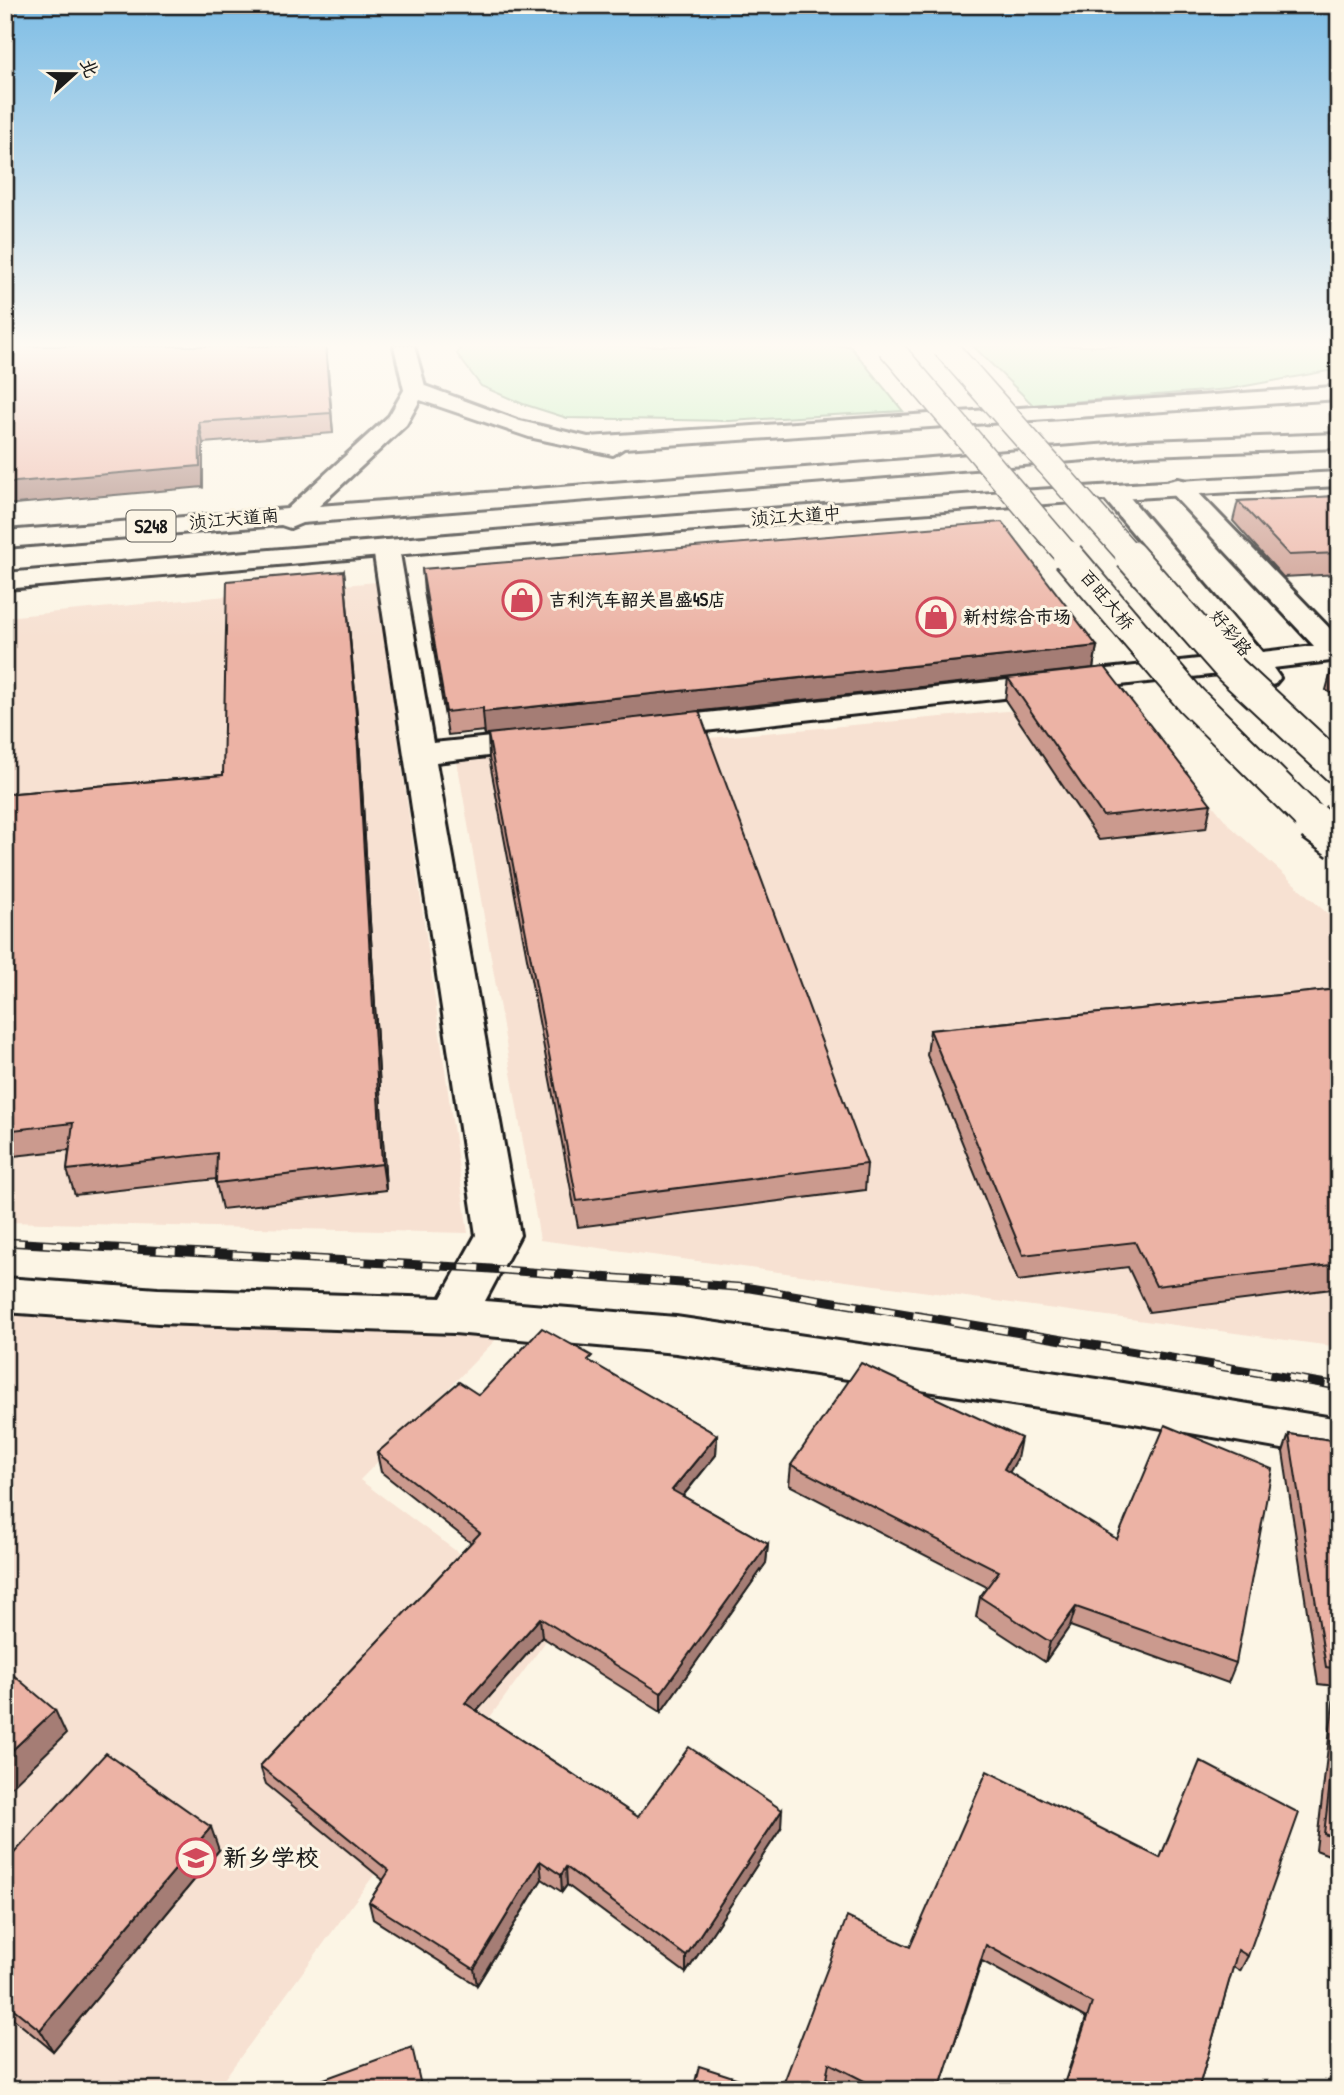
<svg xmlns="http://www.w3.org/2000/svg" width="1344" height="2095" viewBox="0 0 1344 2095" font-family="'Patrick Hand','LXGW WenKai TC',sans-serif">
  <style>
    .built { fill: #f7e1d2 }
    .green { fill: #b4efb5; stroke: #688668; stroke-width: 2 }
    .lines { fill: none; stroke-linecap: round; stroke-linejoin: round }
    .minor-casing { stroke: #1c1c1c; stroke-width: 6 }
    .major-casing { stroke: #1c1c1c; stroke-width: 6 }
    .minor { fill: #fcf5e5; fill-rule: evenodd }
    .major { fill: #fcf5e5; fill-rule: evenodd }
    .rail-casing { stroke: #1c1c1c; stroke-width: 9 }
    .rail { stroke: #fcf5e5; stroke-width: 6; stroke-dasharray: 19; stroke-linecap: butt }
    .major-bridge-far2-casing { stroke: #1c1c1c; stroke-width: 27; stroke-linecap: butt }
    .major-bridge-far1-casing { stroke: #1c1c1c; stroke-width: 34; stroke-linecap: butt }
    .major-bridge-casing { stroke: #1c1c1c; stroke-width: 42; stroke-linecap: butt }
    .major-bridge-far2 { stroke: #fcf5e5; stroke-width: 24 }
    .major-bridge-far1 { stroke: #fcf5e5; stroke-width: 30 }
    .major-bridge { stroke: #fcf5e5; stroke-width: 37 }
    .wall { fill: #cb9a8e; stroke: #1c1c1c; stroke-width: 2 }
    .shaded-wall { fill: #a57d74; stroke: #1c1c1c; stroke-width: 2 }
    .building { fill: #ecb3a5; stroke: #1c1c1c; stroke-width: 2 }
    .labels { text-anchor: middle; stroke-width: 6; stroke-linejoin: round; paint-order: stroke }
    .far-street-label { font-size: 18px; fill: #1c1c1c; stroke: #fcf5e5 }
    .far-poi-label { font-size: 18px; font-weight: bold; fill: #1c1c1c; stroke: #fcf5e5; text-anchor: start }
    .shield { fill: #fcf5e5; stroke: #5f5d58; stroke-width: 2 }
    .shield-label { font-size: 19px; font-weight: bold; fill: #1c1c1c }
    .near-poi-label { font-size: 24px; font-weight: bold; fill: #1c1c1c; stroke: #fcf5e5; text-anchor: start }
  </style>
  <rect width="100%" height="100%" fill="#fcf5e5"/>
  <filter id="ink" filterUnits="userSpaceOnUse"><feTurbulence type="fractalNoise" baseFrequency=".0143" numOctaves="2"/><feDisplacementMap in="SourceGraphic" scale="14" xChannelSelector="R" yChannelSelector="G"/><feConvolveMatrix kernelMatrix="1 2 1 2 8 2 1 2 1" color-interpolation-filters="sRGB"/></filter>
  <g filter="url(#ink)">
    <g class="built">
      <polygon points="376,582 468,1233 5,1222 5,617"/>
      <polygon points="1127,700 1229,825 1339,924 1339,1347 540,1240 457,761"/>
      <polygon points="5,1304 505,1330 360,1480 557,1626 216,2090 5,2090"/>
    </g>
    <g class="green">
      <polygon points="462,346 850,346 903,411 729,421 567,418 523,404 481,386 457,354"/>
      <polygon points="973,346 1339,346 1339,369 1229,389 1033,405"/>
    </g>
    <g class="lines">
      <g class="minor-casing">
        <g id="minor">
          <polygon points="1178,479 1187,481 1339,638 1339,660 1273,668 1280,678 1275,684 1265,687 1255,684 1246,671 651,737 640,734 636,728 640,722 651,719 1235,655 1102,496 1099,491 1102,486 1120,486 1262,652 1314,646 1169,491 1166,486 1169,481"/>
          <polygon points="386,540 395,542 399,548 433,743 539,732 550,734 554,741 550,748 539,750 436,762 520,1235 485,1301 676,1317 1111,1381 1339,1419 1339,1459 1111,1419 676,1353 454,1333 158,1323 5,1312 5,1278 158,1289 441,1298 476,1235 373,548 377,542"/>
        </g>
      </g>
      <g class="major-casing">
        <g id="major">
          <polygon points="394,346 414,346 425,386 520,421 588,437 1333,387 1339,389 1339,399 624,448 613,455 529,437 420,400 406,425 319,506 1148,441 1339,434 1339,448 1148,455 302,523 290,528 281,525 5,547 5,531 287,509 389,416 404,390"/>
          <path d="M 1339,472 L 1339,486 C 894,510 449,550 5,589 L 5,573 C 449,534 894,495 1339,472 Z"/>
        </g>
      </g>
      <use href="#minor" class="minor"/>
      <use href="#major" class="major"/>
      <g class="rail-casing">
        <polyline id="rail" points="5,1242 477,1268 750,1288 1339,1386"/>
      </g>
      <use href="#rail" class="rail"/>
      <g class="major-bridge-far2-casing">
        <g id="major-bridge-far2">
          <polyline points="889,346 1070,558"/>
          <polyline points="944,346 1132,558"/>
        </g>
      </g>
      <g class="major-bridge-far1-casing">
        <g id="major-bridge-far1">
          <polyline points="1068,556 1191,700 1315,823"/>
          <polyline points="1130,556 1230,669 1339,770"/>
        </g>
      </g>
      <g class="major-bridge-casing">
        <polyline id="major-bridge" points="1313,822 1339,841"/>
      </g>
      <use href="#major-bridge-far2" class="major-bridge-far2"/>
      <use href="#major-bridge-far1" class="major-bridge-far1"/>
      <use href="#major-bridge" class="major-bridge"/>
    </g>
    <g class="wall">
      <polygon points="5,346 326,346 333,433 203,443 203,487"/>
      <polygon points="1339,496 1339,574 1283,577 1233,521 1238,501"/>
      <polygon points="422,569 1097,646 1093,668 485,735 484,731 448,735 424,591"/>
      <polygon points="344,571 359,737 386,1190 222,1209 216,1183 216,1179 75,1195 67,1170 69,1150 5,1157 5,794 223,775"/>
      <polygon points="1334,661 1339,661 1339,699 1326,690"/>
      <polygon points="1008,678 1211,804 1206,828 1099,840 1005,700"/>
      <polygon points="488,734 867,1164 865,1190 578,1227 489,758"/>
      <polygon points="1339,989 1339,1288 1149,1312 1128,1267 1018,1281 927,1055 930,1030"/>
      <polygon points="592,1363 717,1435 716,1455 683,1496 768,1544 766,1563 661,1712 542,1637 477,1711 638,1817 781,1828 686,1973 567,1885 562,1892 542,1879 477,1985 373,1919 369,1902 383,1880 266,1784 260,1766 471,1543 381,1472 377,1453 479,1395"/>
      <polygon points="1289,1434 1339,1441 1339,1859 1316,1850 1335,1686 1318,1684 1283,1452"/>
      <polygon points="1017,1459 1009,1472 1236,1663 1228,1683 1070,1626 1045,1662 976,1617 980,1597 987,1587 789,1485 791,1465"/>
      <polygon points="219,1850 53,2051 5,2012 5,1863"/>
      <polygon points="1160,1858 1248,1956 1240,1971 1233,1967 1198,2090 1062,2090 1086,2018 982,1961 939,2090 850,2090 827,2078 781,2090 910,1947"/>
    </g>
    <g class="shaded-wall">
      <polygon points="325,346 326,346 333,433 331,413"/>
      <polygon points="199,422 203,443 203,487 5,505 5,483"/>
      <polygon points="344,571 359,737 386,1190 382,1164"/>
      <polygon points="1097,646 1093,668 485,735 483,712"/>
      <polygon points="717,1435 716,1455 672,1509 672,1490"/>
      <polygon points="1021,1438 1017,1459 1000,1489 1004,1469"/>
      <polygon points="768,1544 766,1563 661,1712 661,1693"/>
      <polygon points="1076,1607 1070,1626 1045,1662 1050,1642"/>
      <polygon points="540,1618 542,1637 468,1721 465,1703"/>
      <polygon points="55,1710 66,1734 5,1793 5,1757"/>
      <polygon points="782,1810 781,1828 686,1973 686,1956"/>
      <polygon points="211,1827 219,1850 53,2051 40,2030"/>
      <polygon points="540,1861 542,1879 477,1985 474,1969"/>
      <polygon points="566,1867 567,1885 562,1892 561,1875"/>
    </g>
    <g class="building">
      <polygon points="5,346 325,346 331,413 199,422 200,466 5,483"/>
      <polygon points="1339,496 1339,553 1289,555 1238,501"/>
      <polygon points="1002,522 1097,646 483,712 483,708 446,712 422,569"/>
      <polygon points="344,571 356,714 382,1164 216,1183 217,1153 67,1170 73,1123 5,1131 5,794 223,775 227,581"/>
      <polygon points="1105,667 1211,804 1103,816 1008,678"/>
      <polygon points="699,711 867,1164 577,1201 488,734"/>
      <polygon points="1339,989 1339,1264 1156,1286 1135,1242 1023,1255 930,1030"/>
      <polygon points="542,1328 592,1356 588,1360 717,1435 672,1490 768,1544 661,1693 540,1618 465,1703 638,1817 689,1747 782,1810 686,1956 566,1867 561,1875 540,1861 474,1969 369,1902 389,1871 260,1766 480,1533 377,1453 459,1382 479,1395"/>
      <polygon points="861,1363 1021,1438 1004,1469 1117,1539 1165,1425 1272,1469 1236,1663 1076,1607 1050,1642 980,1597 999,1571 791,1465"/>
      <polygon points="1289,1434 1339,1441 1339,1669 1326,1667"/>
      <polygon points="5,1668 55,1710 5,1757"/>
      <polygon points="1339,1706 1339,1839 1324,1834"/>
      <polygon points="106,1753 211,1827 40,2030 5,2002 5,1863"/>
      <polygon points="1200,1761 1299,1813 1248,1956 1238,1950 1198,2090 1063,2090 1092,2003 986,1945 939,2090 882,2090 829,2063 824,2090 781,2090 847,1917 910,1947 987,1771 1160,1858"/>
      <polygon points="412,2047 422,2090 294,2090"/>
      <polygon points="699,2066 773,2090 693,2090"/>
    </g>
  </g>
  <linearGradient id="sky" x2="0" y2="1"><stop stop-color="#7ebde5"/><stop offset="0.54" stop-color="#fefaf3"/><stop offset="1" stop-color="#fefaf3" stop-opacity="0"/></linearGradient>
  <rect width="1344" height="639" fill="url(#sky)"/>
  <defs>
    <g id="shop-ring" transform="scale(2.0125)"><circle r="9.5" fill="#fcf5e5" stroke="#d1495b" stroke-width="1.5"/><path d="M-5-2.5h2.3a2.7 3.5 0 0 1 5.4 0H5L5.5 6h-11ZM-1.5-2.5h3a1.5 2.3 0 0 0-3 0Z" fill="#d1495b"/></g>
    <g id="school-ring" transform="scale(2.0125)"><circle r="9.5" fill="#fcf5e5" stroke="#d1495b" stroke-width="1.5"/><path d="M0-5L7-2L0 1L-7-2ZM-4 1L0 2.5L4 1V4Q0 6-4 4Z" fill="#d1495b"/></g>
  </defs>
  <g fill-rule="evenodd">
    <use href="#shop-ring" x="522" y="600"/>
    <use href="#shop-ring" x="936" y="617"/>
    <use href="#school-ring" x="196" y="1858"/>
  </g>
  <g class="labels">
    <g class="far-street-label">
      <text transform="translate(796 516) rotate(-4)" y="6">浈江大道中</text>
      <text transform="translate(234 519) rotate(-5)" y="6">浈江大道南</text>
      <text transform="translate(1107 600) rotate(50)" y="6">百旺大桥</text>
      <text transform="translate(1231 633) rotate(51)" y="6">好彩路</text>
    </g>
    <g class="far-poi-label">
      <text x="549" y="606">吉利汽车韶关昌盛4S店</text>
      <text x="963" y="623">新村综合市场</text>
    </g>
    <rect class="shield" x="126.5" y="510.5" width="49" height="31" rx="5"/>
    <g class="shield-label">
      <text x="151" y="533">S248</text>
    </g>
    <g class="near-poi-label">
      <text x="223" y="1866">新乡学校</text>
    </g>
  </g>
  <rect width="1344" height="2095" fill="none" stroke="#fcf5e5" stroke-width="28"/>
  <rect x="14" y="14" width="1316" height="2067" fill="none" stroke="#1c1c1c" stroke-width="2.5" filter="url(#ink)"/>
  <g transform="translate(74 74) rotate(69)" stroke="#fcf5e5" stroke-width="5" paint-order="stroke">
  <path d="M0-5L12 26L0 18L-12 26Z" fill="#1c1c1c"/>
  <text y="-10" font-size="19" font-weight="bold" text-anchor="middle" fill="#1c1c1c">北</text>
  </g>
</svg>
